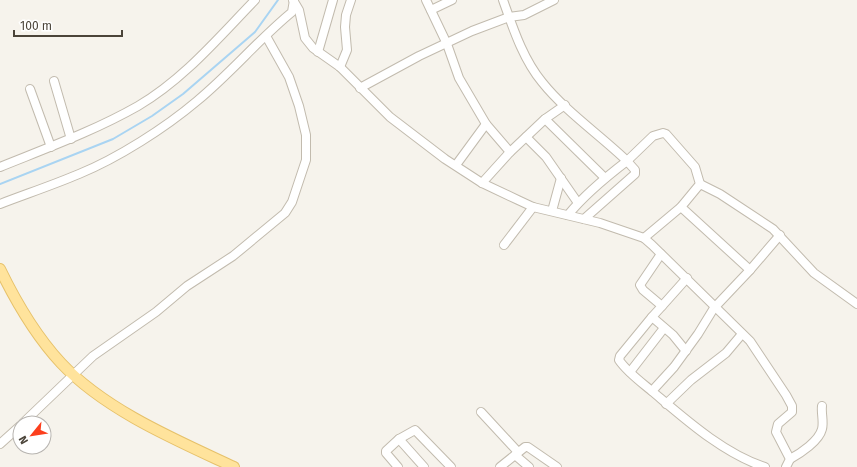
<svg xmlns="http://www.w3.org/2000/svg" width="857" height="467" viewBox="0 0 857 467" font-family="'Fira Sans',sans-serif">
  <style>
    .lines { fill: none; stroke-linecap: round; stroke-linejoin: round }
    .stream { stroke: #a9d4f2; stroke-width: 2 }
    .minor-casing { stroke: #c2bbae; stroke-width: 10 }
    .major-casing { stroke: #e6c16a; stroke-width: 12 }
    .minor { stroke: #fff; stroke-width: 8 }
    .major { stroke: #ffe39c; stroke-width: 10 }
  </style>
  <rect width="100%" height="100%" fill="#f6f3ec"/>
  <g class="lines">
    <polyline class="stream" points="0,184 113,139 152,116 183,94 255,32 278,0"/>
    <g class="minor-casing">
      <g id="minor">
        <polyline points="293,0 299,10 305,38 313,48 340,67 390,117 445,159 482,183 518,200 533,207 600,223 644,238 652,245 750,341 786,395 792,406 792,412 778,424 776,432 790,459 786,467"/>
        <polyline points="426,0 447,44 459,78 486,124 510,152 482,183"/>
        <path d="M 503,0 C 513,28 523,59 542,82 C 565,111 600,135 627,161 L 653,136 L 663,133 L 666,134 L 695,167 L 700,184 L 681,207 L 644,238"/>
        <polyline points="431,10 452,0"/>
        <polyline points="318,52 333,0"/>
        <polyline points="340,67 347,50 345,27 346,15 351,0"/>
        <polyline points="54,81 71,139"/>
        <polyline points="360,88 419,56 472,31 509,17 524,15 554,0"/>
        <polyline points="30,89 51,147"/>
        <polyline points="545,119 605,178"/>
        <polyline points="526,137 546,157 578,203"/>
        <polyline points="510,152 545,119 565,105"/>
        <polyline points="456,165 486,124"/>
        <path d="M 0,167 C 47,148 94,131 138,106 C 184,79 219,37 255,0"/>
        <polyline points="700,184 720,194 773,229 814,273 857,304"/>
        <path d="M 0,204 C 26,194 53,185 79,174 C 118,158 165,128 197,101 C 231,73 259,39 292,12 L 294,0"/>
        <polyline points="552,211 561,178"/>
        <path d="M 568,215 C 585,194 606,177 627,161 L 635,170 L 635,174 L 584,219"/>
        <polyline points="504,245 533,207"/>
        <polyline points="750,270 780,235"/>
        <polyline points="662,306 687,278"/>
        <polyline points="652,317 662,306 643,290 640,285 661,254"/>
        <path d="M 686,351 L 673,335 L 652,317 L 620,356 L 619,360 C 627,372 641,382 653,392 C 685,419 724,454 765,467"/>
        <polyline points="630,372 664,328"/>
        <polyline points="652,391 674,367 698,334 714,308 750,270 681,207"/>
        <polyline points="666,404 691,380 726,353 742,334"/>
        <polyline points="481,412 518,452"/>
        <polyline points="23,423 93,356 156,312 187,286 233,256 285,213 292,202 306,160 306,135 299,106 289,77 266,36"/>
        <polyline points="399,439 424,467"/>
        <polyline points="0,444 20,426"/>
        <polyline points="515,455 529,467"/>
        <path d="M 790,459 C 801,453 819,441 822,429 C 824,422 821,413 822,406"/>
        <polyline points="398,467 386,453 386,451 399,439 415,430 451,467"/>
        <polyline points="500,467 525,447 528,447 557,467"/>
      </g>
    </g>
    <g class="major-casing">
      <path id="major" d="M 0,269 C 16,302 35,335 61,363 C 105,410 176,440 234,467"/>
    </g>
    <use href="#minor" class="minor"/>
    <use href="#major" class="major"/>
  </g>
  <g transform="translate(32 435) rotate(240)"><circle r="19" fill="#ffffff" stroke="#b7b4b0"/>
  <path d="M0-3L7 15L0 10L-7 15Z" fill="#fc3f1d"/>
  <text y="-6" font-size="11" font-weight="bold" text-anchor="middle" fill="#4b4439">N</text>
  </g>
  <path d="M14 30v6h108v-6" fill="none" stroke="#4b4439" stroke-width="2"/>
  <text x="20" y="30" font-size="12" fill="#4b4439" stroke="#ffffff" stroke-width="3" paint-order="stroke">100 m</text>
</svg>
